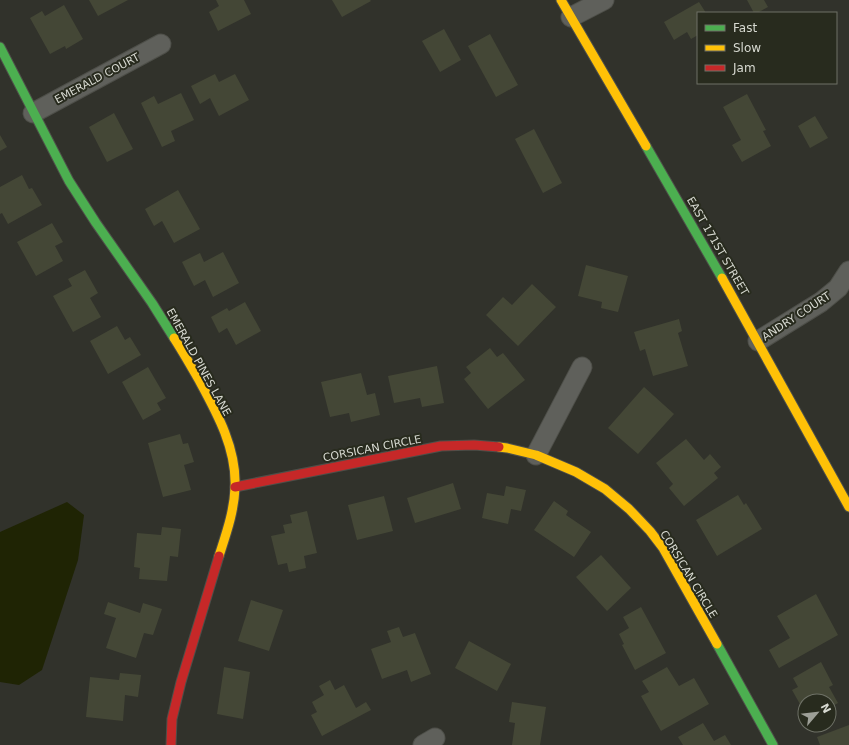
<svg xmlns="http://www.w3.org/2000/svg" width="849" height="745" viewBox="0 0 849 745" font-family="'DejaVu Sans',sans-serif">
  <style>
    .water { fill: #1f2404 }
    .building { fill: #444736 }
    .lines { fill: none; stroke-linecap: round; stroke-linejoin: round }
    .street-casing { stroke: #4e4f49; stroke-width: 21 }
    .fast-casing { stroke: #4e4f49; stroke-width: 11 }
    .slow-casing { stroke: #4e4f49; stroke-width: 11 }
    .jam-casing { stroke: #4e4f49; stroke-width: 11 }
    .street { stroke: #5f605b; stroke-width: 19 }
    .fast { stroke: #4caf50; stroke-width: 9 }
    .slow { stroke: #ffc107; stroke-width: 9 }
    .jam { stroke: #c62828; stroke-width: 9 }
    .labels { text-anchor: middle; stroke-width: 4; stroke-linejoin: round; paint-order: stroke }
    .street-label { font-size: 11px; fill: #d7d9d1; stroke: #282b1e }
  </style>
  <rect width="100%" height="100%" fill="#31322b"/>
  <polygon class="water" points="67,502 84,515 78,560 42,670 19,685 0,682 0,532"/>
  <g class="building">
    <polygon points="89,0 128,0 98,16"/>
    <polygon points="216,0 244,0 251,14 218,31 209,12 219,6"/>
    <polygon points="332,0 370,0 371,1 342,17"/>
    <polygon points="747,0 764,0 768,7 757,13 754,13"/>
    <polygon points="699,2 706,13 698,13 698,35 691,39 687,32 674,40 664,22"/>
    <polygon points="64,5 83,39 66,49 65,46 50,54 30,18 42,11 45,16"/>
    <polygon points="444,29 461,60 440,72 422,41"/>
    <polygon points="490,34 518,85 496,97 468,46"/>
    <polygon points="215,74 219,82 235,74 249,100 219,116 210,98 200,104 191,86"/>
    <polygon points="181,93 194,120 171,131 175,141 162,147 141,103 154,96 158,104"/>
    <polygon points="747,94 766,130 763,131 771,146 742,162 732,145 741,140 723,107"/>
    <polygon points="114,113 133,149 107,162 89,127"/>
    <polygon points="815,116 828,138 810,148 798,126"/>
    <polygon points="534,129 562,183 543,193 515,139"/>
    <polygon points="0,135 7,147 0,151"/>
    <polygon points="22,175 29,189 32,188 42,205 8,224 2,213 0,214 0,187"/>
    <polygon points="178,190 200,229 174,243 162,221 154,226 145,209"/>
    <polygon points="52,223 63,242 55,246 63,261 36,276 17,242"/>
    <polygon points="223,252 239,283 213,297 205,280 194,286 182,262 200,253 204,262"/>
    <polygon points="586,265 628,276 618,312 601,308 602,302 578,296"/>
    <polygon points="85,270 98,293 90,298 101,317 73,332 53,296 72,286 68,279"/>
    <polygon points="532,284 556,307 518,346 486,315 503,297 512,305"/>
    <polygon points="245,302 261,331 236,345 227,328 219,333 211,317 227,308 229,311"/>
    <polygon points="679,319 682,331 678,333 688,366 653,376 645,349 640,351 634,332"/>
    <polygon points="117,326 125,340 130,337 141,355 108,374 90,341"/>
    <polygon points="490,348 497,357 503,353 525,380 488,409 464,379 471,373 466,367"/>
    <polygon points="437,366 444,403 422,407 420,398 394,403 388,376"/>
    <polygon points="148,367 166,398 157,403 161,410 143,420 122,382"/>
    <polygon points="361,373 367,395 375,393 380,415 351,422 349,413 330,417 321,382"/>
    <polygon points="644,387 674,414 638,454 608,428"/>
    <polygon points="180,434 183,444 188,443 194,462 184,465 191,490 163,497 148,443"/>
    <polygon points="686,439 704,460 710,454 721,467 714,473 718,478 684,506 669,488 673,484 656,463"/>
    <polygon points="453,483 461,509 415,523 407,498"/>
    <polygon points="506,486 526,490 521,511 511,509 508,524 482,518 487,493 504,496"/>
    <polygon points="738,495 744,505 746,503 762,529 717,556 696,520"/>
    <polygon points="384,496 393,531 357,540 348,505"/>
    <polygon points="554,501 568,511 566,515 591,532 574,557 534,530"/>
    <polygon points="307,511 317,553 304,556 306,568 289,572 287,563 278,565 271,536 285,533 283,525 292,523 290,515"/>
    <polygon points="162,527 181,529 178,557 170,556 167,581 139,579 140,568 134,567 137,533 161,535"/>
    <polygon points="601,555 631,588 607,611 576,577"/>
    <polygon points="816,594 838,635 779,668 769,650 790,638 777,616"/>
    <polygon points="251,600 283,610 269,651 238,641"/>
    <polygon points="108,602 140,613 143,603 162,609 153,635 144,633 136,658 106,648 116,618 104,614"/>
    <polygon points="641,607 666,653 635,670 622,645 624,644 619,634 629,628 623,617"/>
    <polygon points="399,627 403,637 415,633 431,674 411,682 407,670 382,679 371,649 391,642 387,631"/>
    <polygon points="469,641 511,664 497,691 455,668"/>
    <polygon points="821,662 833,685 829,687 838,703 829,708 832,713 829,714 829,701 805,701 805,713 792,690 798,687 793,678"/>
    <polygon points="224,667 250,672 243,719 217,714"/>
    <polygon points="667,667 679,686 694,678 709,704 661,731 641,696 649,692 642,681"/>
    <polygon points="120,673 141,675 138,697 125,695 123,721 86,717 90,677 119,680"/>
    <polygon points="330,680 335,690 344,685 356,708 366,702 371,710 322,736 311,715 317,712 312,702 324,695 319,686"/>
    <polygon points="512,702 546,707 540,745 512,745 515,723 509,722"/>
    <polygon points="703,723 714,741 725,735 731,745 683,745 678,737"/>
    <polygon points="849,725 849,745 820,745 817,737"/>
  </g>
  <g class="lines">
    <g class="street-casing">
      <g id="street">
        <polyline points="571,17 604,0"/>
        <polyline points="33,113 161,44"/>
        <polyline points="758,341 821,302 838,288 849,271"/>
        <polyline points="536,455 582,367"/>
        <polyline points="423,745 435,738"/>
      </g>
    </g>
    <g class="fast-casing">
      <g id="fast">
        <polyline points="0,47 69,181 96,223 152,303 174,338"/>
        <polyline points="646,146 722,278"/>
        <polyline points="717,644 773,745"/>
      </g>
    </g>
    <g class="slow-casing">
      <g id="slow">
        <polyline points="561,0 646,146"/>
        <polyline points="722,278 849,507"/>
        <path d="M 174,338 C 183,352 191,366 199,380 C 217,413 237,449 235,488 C 234,512 226,534 219,556"/>
        <polyline points="499,447 507,448 536,455 576,472 605,489 629,509 650,531 663,548 717,644"/>
      </g>
    </g>
    <g class="jam-casing">
      <g id="jam">
        <polyline points="235,487 441,446 474,445 499,447"/>
        <polyline points="171,745 172,719 181,682 219,556"/>
      </g>
    </g>
    <use href="#street" class="street"/>
    <use href="#fast" class="fast"/>
    <use href="#slow" class="slow"/>
    <use href="#jam" class="jam"/>
  </g>
  <g class="labels">
    <g class="street-label">
      <text transform="translate(97 78) rotate(-28)" y="4">EMERALD COURT</text>
      <text transform="translate(718 246) rotate(60)" y="4">EAST 171ST STREET</text>
      <text transform="translate(796 316) rotate(-33)" y="4">ANDRY COURT</text>
      <text transform="translate(199 362) rotate(61)" y="4">EMERALD PINES LANE</text>
      <text transform="translate(372 448) rotate(-11)" y="4">CORSICAN CIRCLE</text>
      <text transform="translate(689 574) rotate(59)" y="4">CORSICAN CIRCLE</text>
    </g>
  </g>
  <rect x="697" y="12" width="140" height="72" fill="#282b1e" stroke="#6e7166"/>
  <rect x="705" y="25" width="20" height="6" fill="#4caf50" stroke="#6e7166"/>
  <text x="733" y="32" font-size="12" fill="#d7d9d1">Fast</text>
  <rect x="705" y="45" width="20" height="6" fill="#ffc107" stroke="#6e7166"/>
  <text x="733" y="52" font-size="12" fill="#d7d9d1">Slow</text>
  <rect x="705" y="65" width="20" height="6" fill="#c62828" stroke="#6e7166"/>
  <text x="733" y="72" font-size="12" fill="#d7d9d1">Jam</text>
  <g transform="translate(817 713) rotate(62)"><circle r="19" fill="#282b1e" stroke="#6e7166"/>
  <path d="M0-3L7 15L0 10L-7 15Z" fill="#9d9f97"/>
  <text y="-6" font-size="11" font-weight="bold" text-anchor="middle" fill="#d7d9d1">N</text>
  </g>
</svg>
